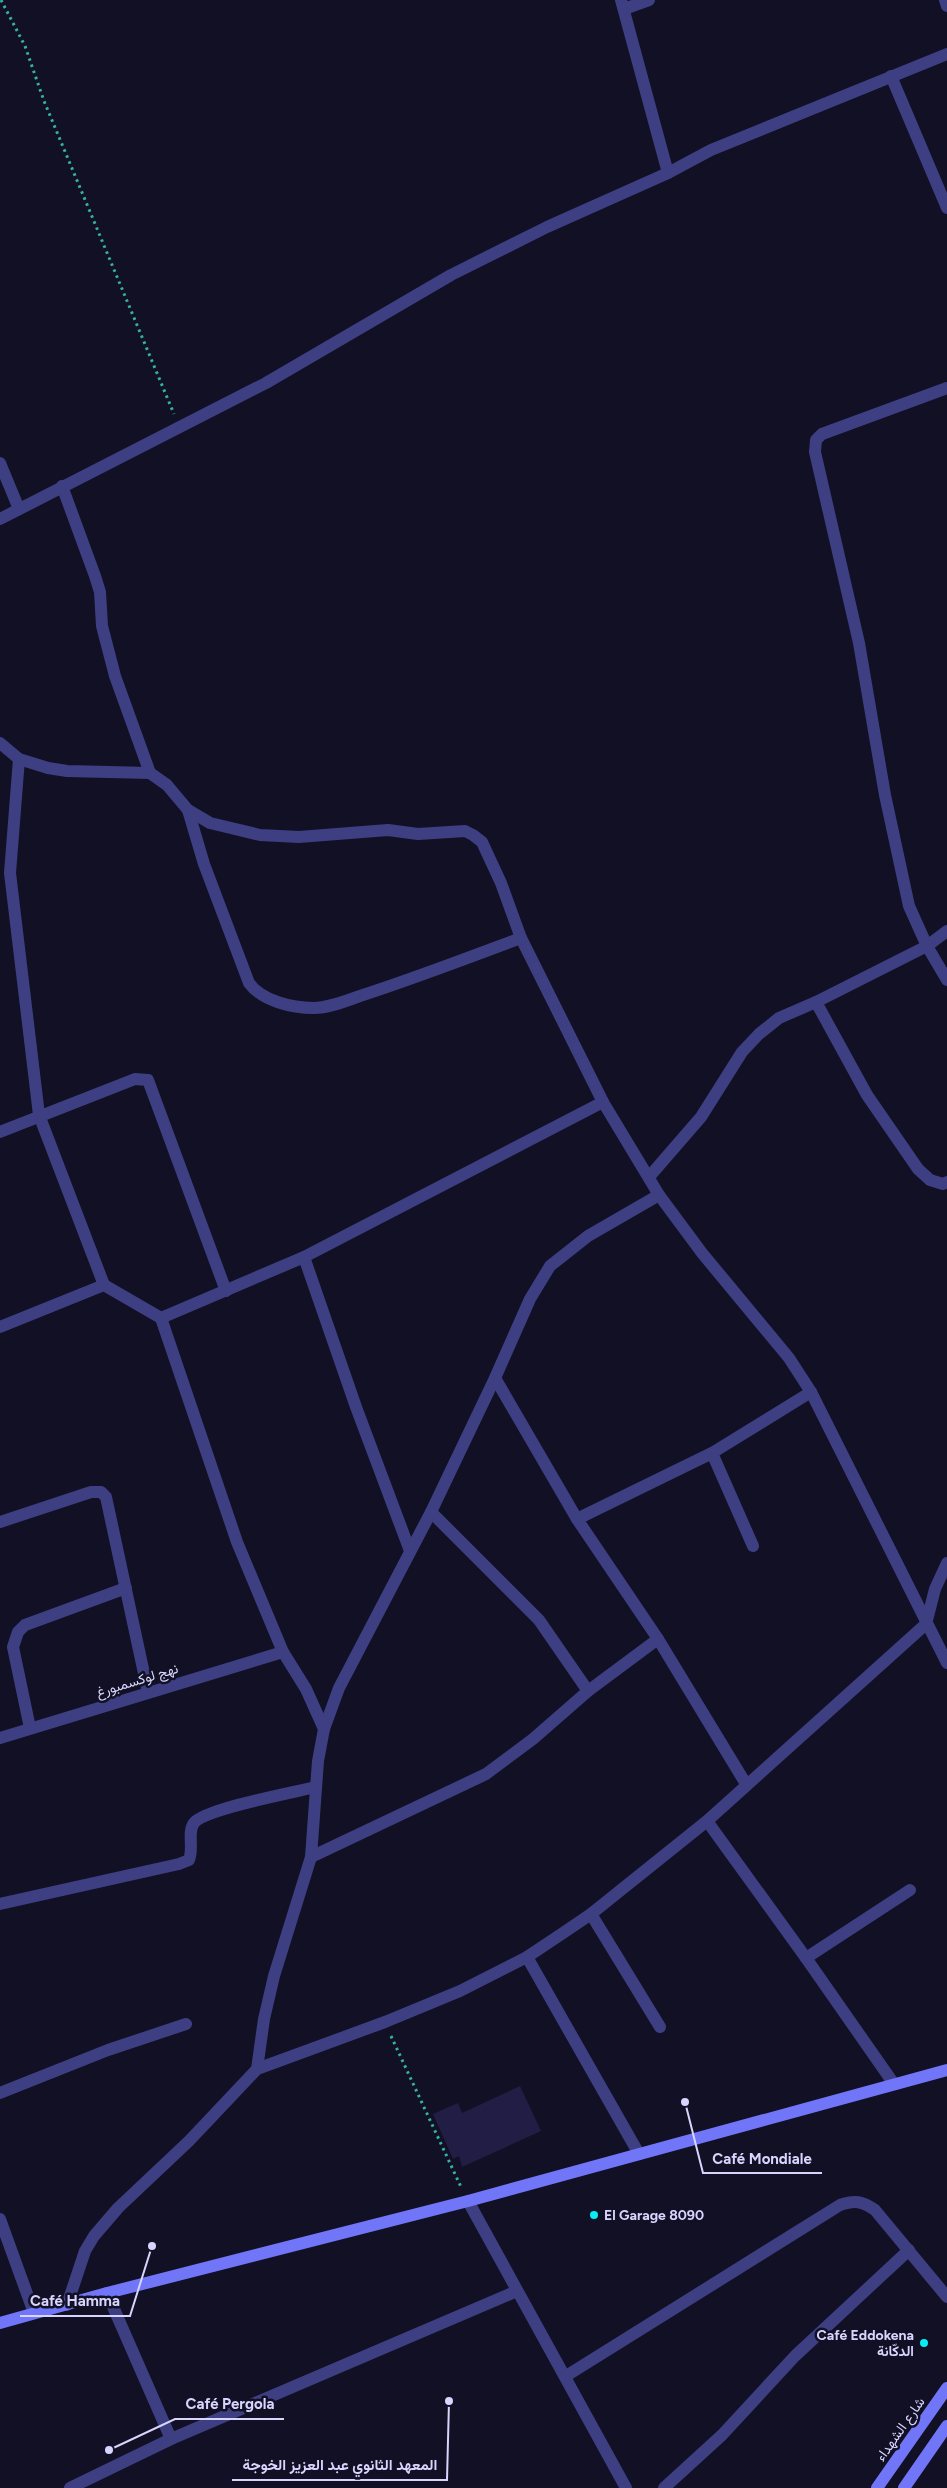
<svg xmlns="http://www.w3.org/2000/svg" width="947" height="2488" viewBox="0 0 947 2488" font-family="Figtree,Vazirmatn,sans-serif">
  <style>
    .building { fill: #221d45 }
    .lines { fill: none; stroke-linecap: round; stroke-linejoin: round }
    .path { stroke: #35b2a2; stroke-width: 3; stroke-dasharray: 2.5 4; stroke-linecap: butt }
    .street { stroke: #3d3f82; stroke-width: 12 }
    .secondary { stroke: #7176f9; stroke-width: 12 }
    .poi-dot { fill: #0aecf4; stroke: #121025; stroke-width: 2 }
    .labels { text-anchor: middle; stroke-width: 5; stroke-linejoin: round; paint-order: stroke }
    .street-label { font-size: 14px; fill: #d7d5fd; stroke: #121025 }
    .poi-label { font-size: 14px; font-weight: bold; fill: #d7d5fd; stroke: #121025; text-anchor: start }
    .leader { fill: none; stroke: #d7d5fd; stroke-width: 2 }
    .callout-dot { fill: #d7d5fd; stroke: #121025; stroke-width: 2 }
    .callout-label { font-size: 15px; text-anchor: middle; font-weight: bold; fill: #d7d5fd; stroke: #121025; stroke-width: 5; stroke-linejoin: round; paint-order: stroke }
  </style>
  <rect width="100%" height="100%" fill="#121025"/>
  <polygon class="building" points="520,2086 541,2131 462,2167 459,2156 453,2159 433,2114 458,2103 462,2113"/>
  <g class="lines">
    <g class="path">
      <polyline points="1,0 25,46 44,101 174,414"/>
      <polyline points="391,2036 461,2187"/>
    </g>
    <g class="street">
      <polyline points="621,0 668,173"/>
      <polyline points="945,0 947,6"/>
      <polyline points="624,9 649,0"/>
      <polyline points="891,76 947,208"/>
      <polyline points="947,388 822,434 816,440 815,452 859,643 885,795 909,906 927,946 947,980"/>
      <polyline points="0,463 19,509"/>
      <polyline points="62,486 95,576 100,592 102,626 115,676 150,773"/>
      <polyline points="0,519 266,383 451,275 547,227 668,173 711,150 947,54"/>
      <polyline points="0,743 19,759 48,768 67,771 150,773 167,785 188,810 210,823 260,835 299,837 388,830 418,834 465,831 473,835 482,842 501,883 521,938 603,1102 659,1195 702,1253 789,1358 811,1392 947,1663"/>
      <polyline points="19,759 10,873 39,1115 104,1285"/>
      <path d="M 188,810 L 204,864 L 249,983 C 262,1001 292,1008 314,1008 C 331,1008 350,999 366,994 C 418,977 470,957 521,938"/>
      <polyline points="816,1002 867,1095 918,1169 930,1180 943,1184 947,1182"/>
      <polyline points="0,1132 135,1079 148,1080 226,1291"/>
      <polyline points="649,1177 701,1117 742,1052 759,1034 779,1018 816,1002 927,946 947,931"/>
      <polyline points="304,1257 356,1407 410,1551"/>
      <polyline points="161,1318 237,1542 283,1652 306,1689 324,1729"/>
      <polyline points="0,1327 104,1285 161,1318 304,1257 603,1102"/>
      <polyline points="495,1378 577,1519 658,1639 746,1784"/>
      <polyline points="712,1453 753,1546"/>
      <polyline points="431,1512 539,1620 588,1691"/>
      <polyline points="577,1519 712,1453 811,1392"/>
      <polyline points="0,1522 91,1492 101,1492 106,1497 148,1692"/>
      <polyline points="30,1728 13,1647 18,1632 25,1625 126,1588"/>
      <polyline points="0,1738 283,1652"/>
      <polyline points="707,1821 806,1958 894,2084"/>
      <polyline points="311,1857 486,1774 533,1739 588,1691 658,1639"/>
      <path d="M 0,1904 L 179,1864 L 189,1860 C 194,1848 187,1832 194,1823 C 204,1809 295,1792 316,1787"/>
      <polyline points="591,1914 660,2027"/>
      <polyline points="527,1957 639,2154"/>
      <polyline points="806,1958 910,1890"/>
      <polyline points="257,2069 264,2019 274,1976 311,1857 318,1761 324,1729 339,1688 431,1512 495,1378 530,1299 550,1266 588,1236 659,1195"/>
      <polyline points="0,2093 108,2050 186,2024"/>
      <polyline points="468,2201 626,2488"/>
      <polyline points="0,2219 34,2313"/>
      <polyline points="107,2293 171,2439"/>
      <polyline points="67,2305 85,2251 94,2236 118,2208 189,2141 257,2069 385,2022 460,1991 527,1957 563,1933 591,1914 707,1821 926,1624 935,1589 947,1563"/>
      <path d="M 566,2376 L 840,2205 C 855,2200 862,2201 875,2210 L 947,2297"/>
      <polyline points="70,2488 171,2439 517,2291"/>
      <polyline points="664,2488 722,2435 795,2356 909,2250"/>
    </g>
    <g class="secondary">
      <polyline points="0,2323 107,2293 468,2201 947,2070"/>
      <polyline points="877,2488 947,2388"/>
      <polyline points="904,2488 947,2426"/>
    </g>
  </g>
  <g class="poi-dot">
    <circle cx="594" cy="2215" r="5"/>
    <circle cx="924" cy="2343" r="5"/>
  </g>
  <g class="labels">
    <g class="street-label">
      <text transform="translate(137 1680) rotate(-17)" y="5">نهج لوكسمبورغ</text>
      <text transform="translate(900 2429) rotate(-55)" y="5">شارع الشهداء</text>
    </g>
    <g class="poi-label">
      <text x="604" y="2220">El Garage 8090</text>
      <text x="914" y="2340" text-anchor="end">Café Eddokena<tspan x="914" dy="16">الدكّانة</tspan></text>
    </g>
  </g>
  <path class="leader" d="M685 2102L703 2173H822M152 2246L130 2316H20M109 2450L175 2419H284M449 2401L447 2480H232"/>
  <g class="callout-dot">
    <circle cx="685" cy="2102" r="5"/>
    <circle cx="152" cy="2246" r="5"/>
    <circle cx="109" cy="2450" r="5"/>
    <circle cx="449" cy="2401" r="5"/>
  </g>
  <g class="callout-label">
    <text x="762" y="2164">Café Mondiale</text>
    <text x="75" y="2306">Café Hamma</text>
    <text x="230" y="2409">Café Pergola</text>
    <text x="340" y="2470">المعهد الثانوي عبد العزيز الخوجة</text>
  </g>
</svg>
